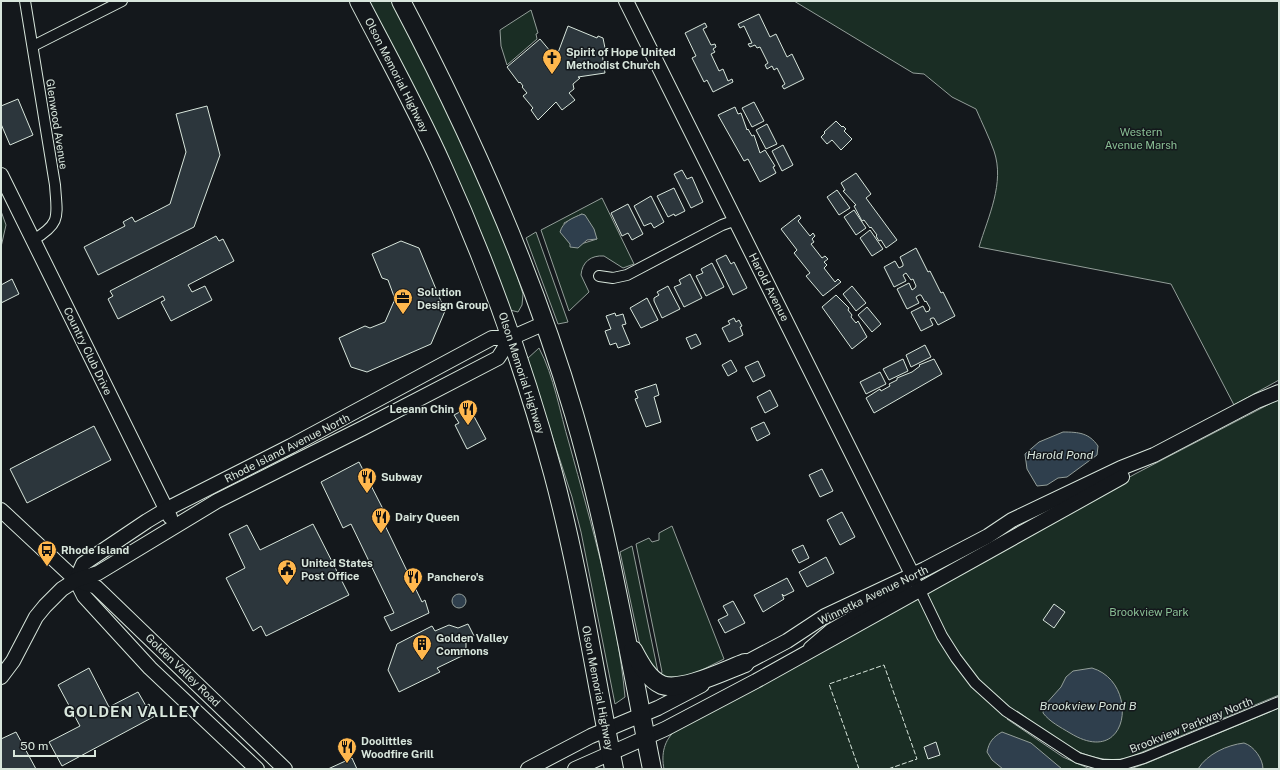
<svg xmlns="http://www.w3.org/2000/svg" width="1280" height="770" viewBox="0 0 1280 770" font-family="'Public Sans',sans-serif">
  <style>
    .green { fill: #1a2d24; stroke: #939e99; fill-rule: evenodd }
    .water { fill: #2f3f4d; stroke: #939e99 }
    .building { fill: #2c363c; stroke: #d8e6dc }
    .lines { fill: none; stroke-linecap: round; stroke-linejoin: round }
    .street-casing { stroke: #d8e6dc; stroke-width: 12 }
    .secondary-casing { stroke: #d8e6dc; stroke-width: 16 }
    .highway-casing { stroke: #d8e6dc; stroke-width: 20 }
    .street { stroke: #14181c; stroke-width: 10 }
    .secondary { stroke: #14181c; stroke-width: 14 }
    .highway { stroke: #14181c; stroke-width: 18 }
    .fence { stroke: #d8e6dc; stroke-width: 1; stroke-dasharray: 5 2; stroke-linecap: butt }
    .labels { text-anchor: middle; stroke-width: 3; stroke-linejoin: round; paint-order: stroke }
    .poi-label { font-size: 11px; font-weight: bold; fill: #d8e6dc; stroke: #14181c; text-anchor: start }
    .street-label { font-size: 11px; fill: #d8e6dc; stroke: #14181c }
    .park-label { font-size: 11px; fill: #8ac095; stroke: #14181c }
    .water-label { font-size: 12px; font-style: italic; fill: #d8e6dc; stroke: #14181c }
    .district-label { font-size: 15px; font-weight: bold; letter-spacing: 1px; fill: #d8e6dc; stroke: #14181c }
  </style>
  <rect width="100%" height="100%" fill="#14181c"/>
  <g class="green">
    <polygon points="367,1 392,1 447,107 510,253 523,294 522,305 518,312 510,310"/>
    <path d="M 794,1 L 1279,1 L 1279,380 L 1234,405 L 1171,284 L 979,247 C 988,217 1005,183 994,151 C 989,137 982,123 976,109 L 952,97 L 924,74 L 913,73 Z"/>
    <polygon points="531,10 538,33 536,34 537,39 507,65 501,46 500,30"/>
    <path d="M 602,198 L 634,264 L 623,268 L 604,256 C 591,255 582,262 581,275 L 589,292 L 569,311 L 541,230 ZM 582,214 L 597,239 L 581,244 L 571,244 L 567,239 L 564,223 Z"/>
    <polygon points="1,211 6,225 1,247"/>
    <polygon points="536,232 568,322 558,324 526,238"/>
    <path d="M 539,348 C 554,376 560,413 569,443 C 592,527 617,611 625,697 L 615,704 L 581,532 L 572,497 L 527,359 Z"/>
    <path d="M 1279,399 L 1279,695 L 1128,758 C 1084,767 1051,735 1017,711 L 1007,719 L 1063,757 L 1090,769 L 664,769 C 661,754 664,740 676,730 L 957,577 L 1039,528 L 1135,474 Z"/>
    <polygon points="672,526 724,659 688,677 664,677 661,674 662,672 636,544 649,538 652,542 659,540 659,533"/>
    <polygon points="632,546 658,672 642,655 620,552"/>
    <polygon points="1279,708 1279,769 1130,769 1147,763"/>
  </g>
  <g class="water">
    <path d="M 582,214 L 585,215 L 594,229 L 597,239 L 587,240 L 578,248 L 570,247 L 570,244 L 560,232 C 563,221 573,218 582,214 Z"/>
    <path d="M 1063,432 C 1079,432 1089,433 1098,446 L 1097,455 L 1067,477 L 1058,478 L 1047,485 L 1037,486 L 1027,469 L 1025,454 L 1039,442 Z"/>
    <circle cx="459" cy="601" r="7"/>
    <path d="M 1092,668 C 1140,682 1130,770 1070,733 C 1060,727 1050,722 1043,713 L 1044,706 L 1061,687 L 1066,677 L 1073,671 Z"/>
    <path d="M 1002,732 L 1031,743 L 1062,769 L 1003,769 L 992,760 L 987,752 C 989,742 993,737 1002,732 Z"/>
    <path d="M 1244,743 C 1254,746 1263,759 1263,769 L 1198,769 C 1207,754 1227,745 1244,743 Z"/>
  </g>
  <g class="building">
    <polygon points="759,14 770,37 776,34 787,57 792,54 804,79 784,89 782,86 785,84 777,68 774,70 772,66 767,69 765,65 768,63 760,47 757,48 755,45 750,47 748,44 752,43 744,26 740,28 738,24"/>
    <polygon points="705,23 707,27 703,29 711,45 715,44 716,47 713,49 715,52 711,54 719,71 723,69 728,81 732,79 733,82 713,92 707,80 704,82 692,58 696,56 685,33"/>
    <polygon points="568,26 597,38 598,36 603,38 606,53 602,53 605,73 578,77 580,78 573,84 574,89 569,93 575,100 562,110 556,102 538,120 531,110 533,108 523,96 527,93 522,87 523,86 520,82 519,83 507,67 540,39 556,58"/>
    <polygon points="18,99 33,135 10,145 1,124 1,106"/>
    <polygon points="754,102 764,121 752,127 742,108"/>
    <polygon points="207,106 220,155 194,227 98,275 84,247 125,226 123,222 132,217 135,222 170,204 186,152 176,114"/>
    <polygon points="735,107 738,114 741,113 747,130 748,129 752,136 754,135 760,153 765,150 775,166 773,167 776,173 760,182 748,159 744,161 718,115"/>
    <polygon points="836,121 842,127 843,126 846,129 844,131 852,139 841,150 832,140 827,144 821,137 825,133 824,132"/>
    <polygon points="767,124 777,144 766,149 756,130"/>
    <polygon points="783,145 793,165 782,171 772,151"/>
    <polygon points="682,170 687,179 692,177 703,202 691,208 674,174"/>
    <polygon points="856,173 871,194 866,198 897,240 886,248 881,240 879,241 876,236 877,235 871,227 870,228 864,220 862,221 854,206 856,205 843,191 845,190 841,183"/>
    <polygon points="674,188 685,211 675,216 674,214 668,217 657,196"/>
    <polygon points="837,190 850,208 839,215 827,197"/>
    <polygon points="651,196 664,222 654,228 651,223 644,226 634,206"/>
    <polygon points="628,204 643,234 632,240 628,233 622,236 611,213"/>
    <polygon points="854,210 866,228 856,235 844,217"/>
    <polygon points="799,215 801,218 798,221 810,236 813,233 815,236 812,239 814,242 811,244 822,258 825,256 828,259 824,262 827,265 824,268 835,282 838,279 841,282 823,296 806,276 810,273 794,253 797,250 781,229"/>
    <polygon points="870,230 883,249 872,256 860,238"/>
    <polygon points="216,236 219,241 223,239 234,261 188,285 192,292 205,286 212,300 171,321 161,302 165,300 163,296 118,319 108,299 113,296 110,291"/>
    <polygon points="401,241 419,248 445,311 431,344 367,372 351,367 339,338 365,326 370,328 385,322 395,299 388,280 382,278 372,254"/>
    <polygon points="916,248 928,272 930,271 941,293 943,292 955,316 938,325 934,318 932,318 930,319 933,325 921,331 911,312 923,306 926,312 929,311 930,308 926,301 925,302 921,295 919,295 916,297 919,303 907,309 897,289 909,283 912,290 915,288 916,286 913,279 911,280 906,273 903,275 906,281 894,287 884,267 895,261 899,268 903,266 903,264 900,257"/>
    <polygon points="726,255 731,264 734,262 747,288 733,295 716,260"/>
    <polygon points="712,263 724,287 706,296 696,276 703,273 701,269"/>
    <polygon points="690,274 702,298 684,307 674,287 681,284 679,280"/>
    <polygon points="12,279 19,294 1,303 1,285"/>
    <polygon points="668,286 680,309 662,318 654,301 654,298 659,295 657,292"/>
    <polygon points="852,286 866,303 856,311 843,294"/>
    <polygon points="836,295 849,308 848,310 852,315 851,317 856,323 858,321 867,337 852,349 822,307"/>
    <polygon points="647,298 658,320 641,328 630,308"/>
    <polygon points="867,307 881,324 872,332 858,315"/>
    <polygon points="615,313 616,316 623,314 626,324 622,325 630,344 618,348 616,343 610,345 605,331 611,329 606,316"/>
    <polygon points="734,318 736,322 739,320 742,326 740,327 743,335 729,342 722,328 730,324 728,321"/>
    <polygon points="696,334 701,344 691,349 686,338"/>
    <polygon points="925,345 931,357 911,367 906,355"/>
    <polygon points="903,359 908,371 889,380 883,369"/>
    <polygon points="934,359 942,374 874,413 866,398 880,389 881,391 890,386 889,384 897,380 897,378 912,372 920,366 919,365"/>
    <polygon points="731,360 737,371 728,376 722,365"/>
    <polygon points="758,361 765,376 753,382 745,367"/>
    <polygon points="880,372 886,384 866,394 860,382"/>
    <polygon points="656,384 659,395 654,397 661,422 646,427 635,399 638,398 635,391"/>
    <polygon points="770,390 778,406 765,413 757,397"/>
    <polygon points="469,407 486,439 467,449 455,425 459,423 454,415"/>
    <polygon points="764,422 770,434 757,441 751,428"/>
    <polygon points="94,426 111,460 27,503 10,469"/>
    <polygon points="359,462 383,509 378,511 422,602 425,600 429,613 391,631 384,617 394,613 351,524 343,528 321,482"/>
    <polygon points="822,469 833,491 820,497 809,475"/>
    <polygon points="842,512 855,537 840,545 827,520"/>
    <polygon points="313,524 349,595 266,636 261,626 253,631 226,578 245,568 229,534 247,525 260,550"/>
    <polygon points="803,545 809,558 799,563 792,550"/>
    <polygon points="826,557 834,573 807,587 799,572"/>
    <polygon points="787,578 794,591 784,596 782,594 784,599 763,612 754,595"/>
    <polygon points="733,601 745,623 725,633 718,620 728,615 723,606"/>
    <polygon points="1054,604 1065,612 1054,628 1043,620"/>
    <polygon points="468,624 474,636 466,641 466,654 437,668 440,672 399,692 388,670 397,644 432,626 435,631 449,625 458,628"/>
    <polygon points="89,668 109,707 138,692 146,706 149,704 155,716 62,766 49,742 80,726 58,685"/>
    <polygon points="16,732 36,769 1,769 1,739"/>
    <polygon points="936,742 940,755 928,759 924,747"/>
    <polygon points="352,758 357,769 328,769"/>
  </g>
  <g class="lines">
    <g class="street-casing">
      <g id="street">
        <path d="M 25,1 L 55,185 C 57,216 62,223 33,240"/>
        <polyline points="33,46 122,1"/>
        <polyline points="599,276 613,278 627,275 722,225 736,220"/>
        <polyline points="912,574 942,636 956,658 975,683 1006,711 1078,758 1102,765 1121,765 1144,758 1279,702"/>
        <polyline points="809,647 830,629 902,588 912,580 912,578"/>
      </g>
    </g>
    <g class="secondary-casing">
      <g id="secondary">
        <polyline points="626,1 912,574"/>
        <polyline points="1,175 170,517"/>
        <polyline points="1,510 76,580 84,596 150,668 257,769"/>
        <polyline points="76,580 83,564 147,521 167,509 291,446 492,338 511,338 545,323"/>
        <polyline points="76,580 96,587 285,769"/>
        <polyline points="736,668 787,641 825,616 925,569 988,536 1012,520 1121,468 1154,455 1257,401 1279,392"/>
        <polyline points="1,677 13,661 36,617 45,606 62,589 76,580 98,573 217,501 363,428 498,358 511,338"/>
        <polyline points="528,769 591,736 658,708 702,685"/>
        <polyline points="575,769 665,729 756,681 1122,477"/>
      </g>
    </g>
    <g class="highway-casing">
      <g id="highway">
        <path d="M 359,1 C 387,55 417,109 442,165 C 487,264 524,367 553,473 C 579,570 594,670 614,769"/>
        <path d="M 401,1 C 471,134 532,270 574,414 C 608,530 628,650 652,769"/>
        <path d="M 633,650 C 640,663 648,679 662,685 C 682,692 726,670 745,663"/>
      </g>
    </g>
    <use href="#street" class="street"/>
    <use href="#secondary" class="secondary"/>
    <use href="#highway" class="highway"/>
    <polyline class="fence" points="859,769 829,684 884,665 917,759 888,769"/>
  </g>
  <defs>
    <g id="church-pin" transform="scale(1)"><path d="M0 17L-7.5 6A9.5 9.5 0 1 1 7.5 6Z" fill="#ffb74d" stroke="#14181c"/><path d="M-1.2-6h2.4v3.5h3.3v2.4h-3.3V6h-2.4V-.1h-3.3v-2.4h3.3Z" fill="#111"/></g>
    <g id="office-pin" transform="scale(1)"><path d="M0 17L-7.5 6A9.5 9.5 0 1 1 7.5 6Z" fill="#ffb74d" stroke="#14181c"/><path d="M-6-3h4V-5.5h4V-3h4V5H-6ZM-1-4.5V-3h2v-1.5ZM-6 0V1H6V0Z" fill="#111"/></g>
    <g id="restaurant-pin" transform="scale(1)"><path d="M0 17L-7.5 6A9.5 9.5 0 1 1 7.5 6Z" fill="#ffb74d" stroke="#14181c"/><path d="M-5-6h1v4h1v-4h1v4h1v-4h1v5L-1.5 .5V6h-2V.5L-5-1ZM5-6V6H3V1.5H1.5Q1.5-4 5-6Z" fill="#111"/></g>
    <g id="bus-pin" transform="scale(1)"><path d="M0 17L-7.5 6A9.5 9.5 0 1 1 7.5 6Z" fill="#ffb74d" stroke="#14181c"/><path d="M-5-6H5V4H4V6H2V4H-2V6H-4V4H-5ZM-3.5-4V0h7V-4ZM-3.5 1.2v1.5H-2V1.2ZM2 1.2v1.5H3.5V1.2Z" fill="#111"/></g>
    <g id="civic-pin" transform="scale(1)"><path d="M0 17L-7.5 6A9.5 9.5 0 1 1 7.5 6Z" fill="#ffb74d" stroke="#14181c"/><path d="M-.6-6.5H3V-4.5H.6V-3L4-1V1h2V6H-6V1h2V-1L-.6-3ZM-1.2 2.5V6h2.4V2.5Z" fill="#111"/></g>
    <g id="building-pin" transform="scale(1)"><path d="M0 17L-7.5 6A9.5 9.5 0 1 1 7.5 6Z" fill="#ffb74d" stroke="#14181c"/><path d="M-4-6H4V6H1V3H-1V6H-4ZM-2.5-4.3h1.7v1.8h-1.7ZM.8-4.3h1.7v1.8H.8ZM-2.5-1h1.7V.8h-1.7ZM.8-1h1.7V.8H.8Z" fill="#111"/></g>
  </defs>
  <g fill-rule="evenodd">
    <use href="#church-pin" x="552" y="58"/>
    <use href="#office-pin" x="403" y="298"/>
    <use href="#restaurant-pin" x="468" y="409"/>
    <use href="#restaurant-pin" x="367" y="477"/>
    <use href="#restaurant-pin" x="381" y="517"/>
    <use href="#bus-pin" x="47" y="550"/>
    <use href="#civic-pin" x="287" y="569"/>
    <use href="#restaurant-pin" x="413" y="577"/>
    <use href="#building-pin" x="422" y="644"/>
    <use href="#restaurant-pin" x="347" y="747"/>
  </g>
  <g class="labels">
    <g class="poi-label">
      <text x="566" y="56">Spirit of Hope United<tspan x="566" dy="13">Methodist Church</tspan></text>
      <text x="417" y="296">Solution<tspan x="417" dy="13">Design Group</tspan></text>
      <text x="454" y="413" text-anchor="end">Leeann Chin</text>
      <text x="381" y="481">Subway</text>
      <text x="395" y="521">Dairy Queen</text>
      <text x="61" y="554">Rhode Island</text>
      <text x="301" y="567">United States<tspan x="301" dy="13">Post Office</tspan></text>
      <text x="427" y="581">Panchero's</text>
      <text x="436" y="642">Golden Valley<tspan x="436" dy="13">Commons</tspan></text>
      <text x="361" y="745">Doolittles<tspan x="361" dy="13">Woodfire Grill</tspan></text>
    </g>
    <g class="street-label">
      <text transform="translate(397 75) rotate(63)" y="4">Olson Memorial Highway</text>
      <text transform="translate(57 124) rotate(81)" y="4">Glenwood Avenue</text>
      <text transform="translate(769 287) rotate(63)" y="4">Harold Avenue</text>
      <text transform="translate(88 351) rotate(64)" y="4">Country Club Drive</text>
      <text transform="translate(522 373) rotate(72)" y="4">Olson Memorial Highway</text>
      <text transform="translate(287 448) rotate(-27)" y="4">Rhode Island Avenue North</text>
      <text transform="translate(873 595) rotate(-26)" y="4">Winnetka Avenue North</text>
      <text transform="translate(183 670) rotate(44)" y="4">Golden Valley Road</text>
      <text transform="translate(598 688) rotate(79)" y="4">Olson Memorial Highway</text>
      <text transform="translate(1191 725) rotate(-22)" y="4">Brookview Parkway North</text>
    </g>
    <g class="park-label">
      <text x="1141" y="136">Western<tspan x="1141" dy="13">Avenue Marsh</tspan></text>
      <text x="1149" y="616">Brookview Park</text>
    </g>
    <g class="water-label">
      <text x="1060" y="459">Harold Pond</text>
      <text x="1088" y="710">Brookview Pond B</text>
    </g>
    <g class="district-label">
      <text x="132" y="717">GOLDEN VALLEY</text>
    </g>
  </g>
  <rect width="1280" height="770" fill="none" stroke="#d8e6dc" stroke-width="4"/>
  <path d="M14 750v6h81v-6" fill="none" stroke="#d8e6dc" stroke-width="2"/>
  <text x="20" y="750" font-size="12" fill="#d8e6dc" stroke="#14181c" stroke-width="3" paint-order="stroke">50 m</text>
</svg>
